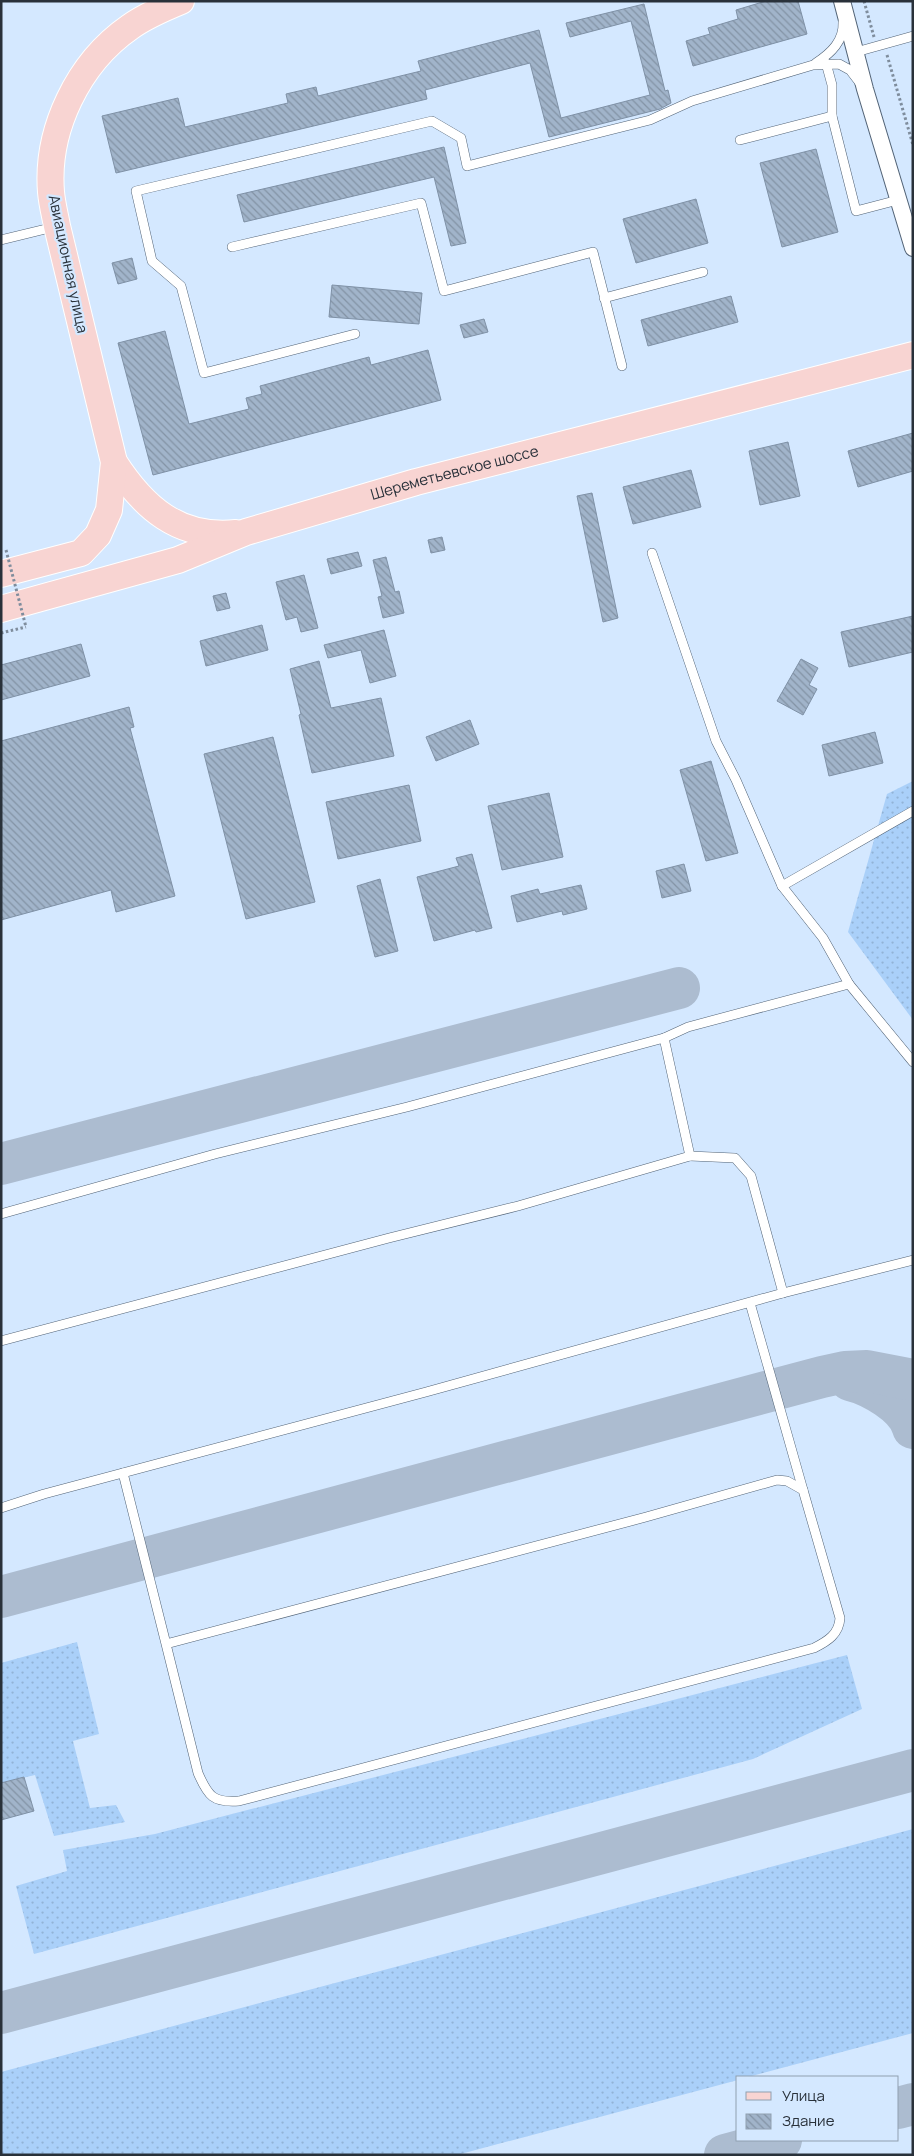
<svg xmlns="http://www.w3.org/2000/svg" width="914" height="2156" viewBox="0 0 914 2156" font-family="Manrope,sans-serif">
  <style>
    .grass { fill: url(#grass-dots) }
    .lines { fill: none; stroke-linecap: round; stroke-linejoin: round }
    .taxiway { stroke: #acbcd0; stroke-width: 42 }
    .building { fill: url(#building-back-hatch); stroke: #7f91a6 }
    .service-casing { stroke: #526376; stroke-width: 10 }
    .minor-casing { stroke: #526376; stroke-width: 18 }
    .primary-casing { stroke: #fff; stroke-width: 28 }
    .path { stroke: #7f8d9d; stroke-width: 3; stroke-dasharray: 2.5 2.5; stroke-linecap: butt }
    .service { stroke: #fff; stroke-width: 9 }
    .minor { stroke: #fff; stroke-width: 16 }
    .primary { stroke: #f8d4d2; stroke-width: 26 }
    .path-bridge { stroke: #7f8d9d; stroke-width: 3; stroke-dasharray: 2.5 2.5; stroke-linecap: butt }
    .labels { text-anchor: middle; stroke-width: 4.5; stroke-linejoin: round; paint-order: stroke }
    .street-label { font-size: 15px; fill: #29313a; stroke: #d4e8ff }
  </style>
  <defs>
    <pattern id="grass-dots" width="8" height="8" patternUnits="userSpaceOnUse" patternTransform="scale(1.25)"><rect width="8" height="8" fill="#aad0f9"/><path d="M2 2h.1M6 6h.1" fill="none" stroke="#92b3d6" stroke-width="1.8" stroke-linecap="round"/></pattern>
    <pattern id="building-back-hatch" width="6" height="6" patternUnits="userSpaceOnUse" patternTransform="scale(1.25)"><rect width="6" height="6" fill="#a1b4ca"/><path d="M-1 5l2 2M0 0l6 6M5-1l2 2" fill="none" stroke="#8393a5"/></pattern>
  </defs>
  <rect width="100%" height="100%" fill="#d4e8ff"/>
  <g class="grass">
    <polygon points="913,781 913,1020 848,932 887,794"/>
    <polygon points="77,1642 99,1734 73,1741 90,1808 116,1805 125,1822 54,1836 35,1775 1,1783 1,1663"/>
    <polygon points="847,1655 862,1709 753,1759 34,1954 16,1886 67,1871 63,1850 155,1834"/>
    <polygon points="913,1829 913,2033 748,2077 738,2077 738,2080 457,2155 1,2155 1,2072"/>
  </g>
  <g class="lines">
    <g class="taxiway">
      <polyline points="1,1164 679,988"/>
      <path d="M 850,1380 C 871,1385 907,1405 913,1428"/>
      <polyline points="1,1597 822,1377 845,1372 867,1371 913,1380"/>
      <polyline points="1,2013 913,1770"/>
      <polyline points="898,2108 913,2104"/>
      <polyline points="725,2155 781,2140"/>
    </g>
  </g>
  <g class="building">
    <polygon points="766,1 798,1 807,34 693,66 686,41 710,34 708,28 738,19 736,10"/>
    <polygon points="644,4 665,91 668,90 671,103 660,109 549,137 530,63 425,90 427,99 116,173 102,116 178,98 185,127 288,103 286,94 316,87 318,96 421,71 418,61 539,30 561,118 650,95 631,21 570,37 566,23"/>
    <polygon points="444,147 466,243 451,246 434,177 244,222 237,195"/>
    <polygon points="816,149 838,232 782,247 760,163"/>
    <polygon points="696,199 708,243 636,263 623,219"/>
    <polygon points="132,258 137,279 118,284 112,263"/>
    <polygon points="332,285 422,293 419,324 329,317"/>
    <polygon points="731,296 738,322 648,346 641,320"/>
    <polygon points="484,319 488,332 464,338 460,325"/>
    <polygon points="165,331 189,424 249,409 246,398 262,394 260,386 369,357 371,365 428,350 441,400 153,475 118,343"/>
    <polygon points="913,433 913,471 858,487 848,451"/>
    <polygon points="788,442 800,496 760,505 749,451"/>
    <polygon points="691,470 701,507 633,524 623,487"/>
    <polygon points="592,493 618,618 603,622 577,496"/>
    <polygon points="442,537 445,550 431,553 428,540"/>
    <polygon points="358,552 362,566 331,574 327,559"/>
    <polygon points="386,557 395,592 399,591 404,613 383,618 378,597 382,596 373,560"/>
    <polygon points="304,575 318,628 301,632 297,617 286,620 276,582"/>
    <polygon points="226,593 230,608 217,611 213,596"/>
    <polygon points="913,616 913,652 849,667 841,632"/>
    <polygon points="262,625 268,650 206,666 200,641"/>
    <polygon points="384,630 396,676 370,683 361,650 328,658 324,645"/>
    <polygon points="81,644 90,676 1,700 1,665"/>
    <polygon points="801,659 818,668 809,685 817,689 803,715 777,701"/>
    <polygon points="319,661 331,708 381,698 394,756 312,773 299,715 301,714 290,669"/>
    <polygon points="129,707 134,727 130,728 175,896 116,912 111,890 1,920 1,741"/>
    <polygon points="470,720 479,744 436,761 426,737"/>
    <polygon points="875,732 883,763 829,776 822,745"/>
    <polygon points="273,737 315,902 246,919 204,754"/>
    <polygon points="711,761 738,853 706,861 680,770"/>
    <polygon points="409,785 421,841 338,859 326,802"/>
    <polygon points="549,793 563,857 502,870 488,806"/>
    <polygon points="472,854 492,928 476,932 475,930 434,941 417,877 459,866 456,858"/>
    <polygon points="684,864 691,891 662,898 656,871"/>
    <polygon points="380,879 398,951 375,957 357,886"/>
    <polygon points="581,885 587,909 563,915 562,911 517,922 511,896 538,889 540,894"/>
    <polygon points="24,1777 34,1811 1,1820 1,1783"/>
  </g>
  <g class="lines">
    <g class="service-casing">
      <g id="service">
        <polyline points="856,52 913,36"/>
        <path d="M 816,63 C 831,53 844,41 843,22"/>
        <polyline points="826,63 832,85 832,116"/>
        <polyline points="740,140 832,116 856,211 898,200"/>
        <polyline points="1,240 54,227"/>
        <polyline points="232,247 421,203 444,291 593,252 622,366"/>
        <polyline points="604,298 703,272"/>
        <polyline points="355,334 204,373 181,286 152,261 136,191 432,121 461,138 467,166 650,120 692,101 813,65 839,64 850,70 860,83"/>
        <polyline points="652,553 716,741 736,780 782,886 823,938 849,984"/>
        <polyline points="782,886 913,811"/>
        <polyline points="913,1062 849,984 688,1027 664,1038 690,1156 735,1158 751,1176 783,1293 913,1260"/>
        <polyline points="1,1214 215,1154 407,1107 664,1038"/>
        <polyline points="750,1303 803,1490"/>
        <polyline points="1,1341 389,1238 518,1206 690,1156"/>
        <path d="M 123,1473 L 166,1644 L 646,1517 L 777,1480 L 787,1481 L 803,1490 L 840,1618 C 839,1634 828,1641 814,1648 L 239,1801 C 213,1803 208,1796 198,1773 L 166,1644"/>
        <polyline points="1,1508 44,1494 426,1392 783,1293"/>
      </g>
    </g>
    <g class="minor-casing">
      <polyline id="minor" points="842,1 865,89 913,248"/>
    </g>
    <g class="primary-casing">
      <g id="primary">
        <path d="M 114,462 C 143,507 178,539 236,533"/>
        <path d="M 1,574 L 81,553 L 98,535 L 109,510 L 114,462 L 57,226 C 55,215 52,204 51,192 C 46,130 78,63 130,27 C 145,16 164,8 181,1"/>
        <path id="s1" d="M 1,609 L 178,560 L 246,532 L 416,482 L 913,355"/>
      </g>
    </g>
    <g class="path">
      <polyline points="864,1 874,37"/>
      <polyline points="887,55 913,145"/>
      <polyline points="1,633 26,627"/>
    </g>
    <use href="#service" class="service"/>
    <use href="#minor" class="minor"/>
    <use href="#primary" class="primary"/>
    <polyline class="path-bridge" points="6,550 26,627"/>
  </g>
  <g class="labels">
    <g class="street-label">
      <text transform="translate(68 264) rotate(78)" y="5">Авиационная улица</text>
      <text dy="5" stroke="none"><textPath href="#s1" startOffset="474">Шереметьевское шоссе</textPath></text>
    </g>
  </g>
  <rect width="914" height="2156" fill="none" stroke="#29313a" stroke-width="5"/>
  <rect x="736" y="2076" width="162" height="65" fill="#d4e8ff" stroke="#909fb0"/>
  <rect x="746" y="2092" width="25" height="8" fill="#f8d4d2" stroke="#909fb0"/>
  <text x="782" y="2101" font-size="15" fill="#29313a">Улица</text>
  <rect x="746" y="2114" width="25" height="15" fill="url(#building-back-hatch)" stroke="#909fb0"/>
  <text x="782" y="2126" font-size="15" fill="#29313a">Здание</text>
</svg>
